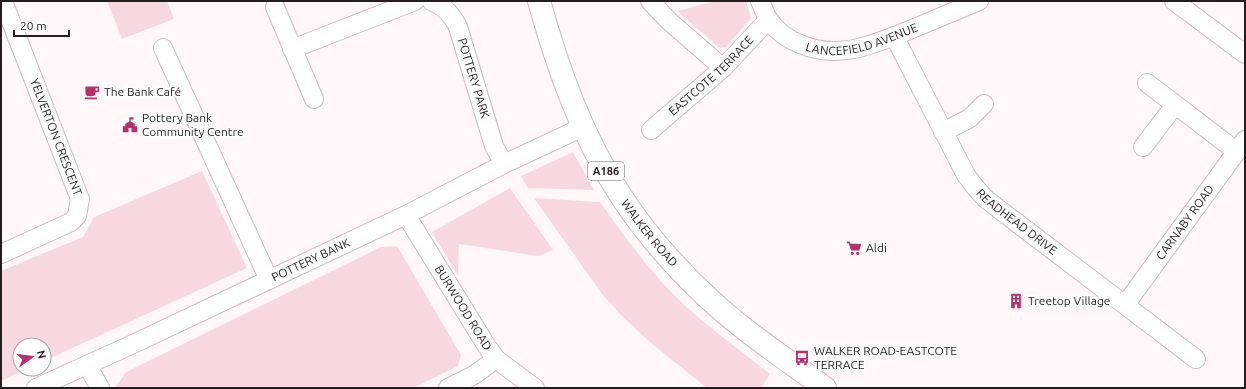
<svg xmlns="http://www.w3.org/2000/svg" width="1246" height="389" viewBox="0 0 1246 389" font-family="Ubuntu,sans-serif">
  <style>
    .green { fill: #f7d8e1 }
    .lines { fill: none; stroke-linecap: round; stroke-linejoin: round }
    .minor-casing { stroke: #cdbac0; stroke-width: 20 }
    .primary-casing { stroke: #cdbac0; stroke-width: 24 }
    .minor { stroke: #fff; stroke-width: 18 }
    .primary { stroke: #fff; stroke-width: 22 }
    .labels { text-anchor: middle; stroke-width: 4; stroke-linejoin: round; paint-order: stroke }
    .shield { fill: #fff; stroke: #666162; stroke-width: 1 }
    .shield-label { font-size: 11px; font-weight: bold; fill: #241d1f }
    .street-label { font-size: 12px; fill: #241d1f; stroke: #fff }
    .poi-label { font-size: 12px; fill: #241d1f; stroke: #fff; text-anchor: start }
  </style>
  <rect width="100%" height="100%" fill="#fff7f9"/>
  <g class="green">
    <polygon points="107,1 167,1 174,19 122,39"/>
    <polygon points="716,1 746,1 751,18 726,47 720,48 677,11"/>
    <polygon points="573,152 594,190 528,188 521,176"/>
    <polygon points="202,171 247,268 44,361 44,345 20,345 20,369 27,369 1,381 1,271 83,237 94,217"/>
    <polygon points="510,188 553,250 538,256 459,244 458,276 432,232"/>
    <path d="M 534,198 L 600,202 C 623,234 646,267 674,295 C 703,324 738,348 770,374 L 761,388 L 707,388 L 651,343 L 623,317 L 602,294 Z"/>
    <polygon points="397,246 461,355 458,366 413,388 115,388 126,372 381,247"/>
  </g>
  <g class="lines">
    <g class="minor-casing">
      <g id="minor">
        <path id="s1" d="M 431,1 C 444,6 452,14 458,27 L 494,146 L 504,164"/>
        <polyline points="650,1 669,21 723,68"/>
        <path id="s2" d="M 760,1 C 763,7 765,15 769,20 C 777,32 788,39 800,44 C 840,61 874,44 912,29 C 934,20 957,10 979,1"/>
        <polyline points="1174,1 1245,54"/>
        <polyline points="275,7 314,99"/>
        <path id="s3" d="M 894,36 L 966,175 L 975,187 L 986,199 L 1000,210 L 1196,359"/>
        <polyline points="163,48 269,280"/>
        <polyline points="292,49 415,1"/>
        <polyline points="1147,83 1236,151"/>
        <path id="s4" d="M 651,130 L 723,68 L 768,20"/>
        <polyline points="943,132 970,118 984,104"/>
        <polyline points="1143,147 1175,105"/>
        <path id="s5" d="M 406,215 L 486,345 L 496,359 L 535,388"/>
        <polyline points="1,254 71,222 77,216 80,199 3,1"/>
        <path id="s6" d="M 1125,305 L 1245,140"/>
        <polyline points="87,365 100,388"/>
        <path id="s7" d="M 36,388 L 131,345 L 406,215 L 504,164 L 583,127"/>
        <polyline points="448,388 474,375 496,359"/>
      </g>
    </g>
    <g class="primary-casing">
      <g id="primary">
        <path id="s8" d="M 539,1 C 558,69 582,137 621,196 C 645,233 675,267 707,297 C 743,331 786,359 825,388"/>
      </g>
    </g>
    <use href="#minor" class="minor"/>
    <use href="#primary" class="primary"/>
  </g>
  <defs>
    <g id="cafe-bare" transform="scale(1.2)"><path d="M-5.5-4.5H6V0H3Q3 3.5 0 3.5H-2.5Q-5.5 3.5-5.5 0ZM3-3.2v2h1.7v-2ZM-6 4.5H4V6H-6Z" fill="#b82f6d" stroke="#fff" stroke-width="2.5" paint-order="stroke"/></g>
    <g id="civic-bare" transform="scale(1.2)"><path d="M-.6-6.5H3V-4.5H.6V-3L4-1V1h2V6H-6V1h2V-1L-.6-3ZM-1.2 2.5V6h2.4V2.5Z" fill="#b82f6d" stroke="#fff" stroke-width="2.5" paint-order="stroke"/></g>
    <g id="supermarket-bare" transform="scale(1.2)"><path d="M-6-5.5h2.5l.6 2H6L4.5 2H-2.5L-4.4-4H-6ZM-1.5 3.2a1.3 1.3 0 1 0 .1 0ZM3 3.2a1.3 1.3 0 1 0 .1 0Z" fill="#b82f6d" stroke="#fff" stroke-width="2.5" paint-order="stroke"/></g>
    <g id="building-bare" transform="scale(1.2)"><path d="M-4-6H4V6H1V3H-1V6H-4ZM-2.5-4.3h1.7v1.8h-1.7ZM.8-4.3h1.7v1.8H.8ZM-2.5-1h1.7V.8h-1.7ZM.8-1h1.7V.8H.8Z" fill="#b82f6d" stroke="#fff" stroke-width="2.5" paint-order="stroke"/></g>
    <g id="bus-bare" transform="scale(1.2)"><path d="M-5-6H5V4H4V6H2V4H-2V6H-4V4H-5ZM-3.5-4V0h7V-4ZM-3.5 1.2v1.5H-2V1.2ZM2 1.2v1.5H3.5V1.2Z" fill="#b82f6d" stroke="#fff" stroke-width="2.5" paint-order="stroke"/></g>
  </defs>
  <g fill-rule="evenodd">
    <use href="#cafe-bare" x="92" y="92"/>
    <use href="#civic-bare" x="130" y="125"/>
    <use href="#supermarket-bare" x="854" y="248"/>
    <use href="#building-bare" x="1016" y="301"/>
    <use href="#bus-bare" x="802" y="358"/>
  </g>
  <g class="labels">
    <rect class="shield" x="588" y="162" width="36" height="18" rx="3"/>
    <g class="shield-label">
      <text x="606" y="175">A186</text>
    </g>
    <g class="street-label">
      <text dy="4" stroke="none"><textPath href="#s2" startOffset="125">LANCEFIELD AVENUE</textPath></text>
      <text dy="4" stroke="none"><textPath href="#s4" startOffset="81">EASTCOTE TERRACE</textPath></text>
      <text dy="4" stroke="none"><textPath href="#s1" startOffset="92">POTTERY PARK</textPath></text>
      <text transform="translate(56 137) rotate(69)" y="4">YELVERTON CRESCENT</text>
      <text dy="4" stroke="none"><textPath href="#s3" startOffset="226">READHEAD DRIVE</textPath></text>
      <text dy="4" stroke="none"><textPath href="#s6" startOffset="102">CARNABY ROAD</textPath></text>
      <text dy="4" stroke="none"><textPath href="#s8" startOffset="259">WALKER ROAD</textPath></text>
      <text dy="4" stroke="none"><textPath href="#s7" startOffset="303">POTTERY BANK</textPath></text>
      <text dy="4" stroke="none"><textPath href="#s5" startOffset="109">BURWOOD ROAD</textPath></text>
    </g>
    <g class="poi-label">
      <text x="104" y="96">The Bank Café</text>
      <text x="142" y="122">Pottery Bank<tspan x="142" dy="14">Community Centre</tspan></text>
      <text x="866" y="252">Aldi</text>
      <text x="1028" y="305">Treetop Village</text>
      <text x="814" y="355">WALKER ROAD-EASTCOTE<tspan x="814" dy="14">TERRACE</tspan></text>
    </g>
  </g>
  <rect width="1246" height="389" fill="none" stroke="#241d1f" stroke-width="4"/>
  <g transform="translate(32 357) rotate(76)"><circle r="19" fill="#ffffff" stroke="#a7a5a5"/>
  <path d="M0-3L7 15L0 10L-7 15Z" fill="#b82f6d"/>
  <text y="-6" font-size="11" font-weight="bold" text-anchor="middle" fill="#241d1f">N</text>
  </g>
  <path d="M14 30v6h55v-6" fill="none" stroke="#241d1f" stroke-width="2"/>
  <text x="20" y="30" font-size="12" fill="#241d1f" stroke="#ffffff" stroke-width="3" paint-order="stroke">20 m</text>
</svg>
